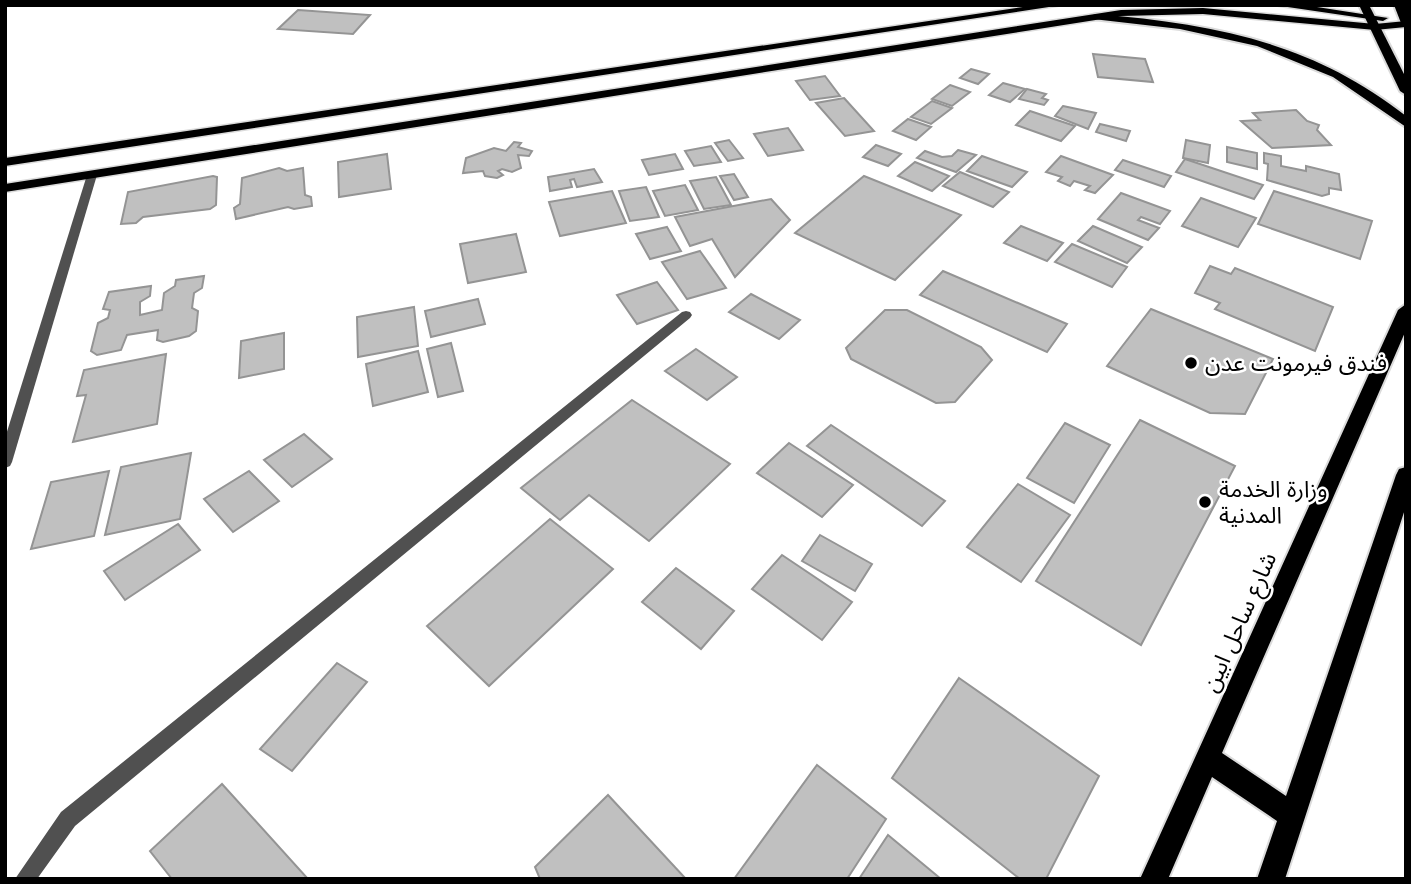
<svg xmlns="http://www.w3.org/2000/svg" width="1411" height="884" viewBox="0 0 1411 884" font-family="Inter,'Noto Sans Arabic',sans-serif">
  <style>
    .building { fill: #c0c0c0; stroke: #949494; stroke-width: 2 }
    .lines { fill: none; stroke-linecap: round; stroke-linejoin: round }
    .primary-casing { stroke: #dbdbdb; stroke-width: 3 }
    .trunk-casing { stroke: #dbdbdb; stroke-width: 4 }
    .minor { fill: #505050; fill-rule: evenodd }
    .primary { fill: #000; fill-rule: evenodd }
    .trunk { fill: #000; fill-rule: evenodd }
    .poi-dot { fill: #000; stroke: #fff; stroke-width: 2.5 }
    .labels { text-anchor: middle; stroke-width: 5; stroke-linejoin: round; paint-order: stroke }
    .poi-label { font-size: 23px; fill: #000; stroke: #fff; text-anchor: start }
    .street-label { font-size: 23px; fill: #000; stroke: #fff }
  </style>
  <rect width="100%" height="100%" fill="#fff"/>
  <g class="building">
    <polygon points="298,10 370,15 353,34 278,29"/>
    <polygon points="1093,54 1145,59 1153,82 1098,77"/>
    <polygon points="971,69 989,74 978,84 960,78"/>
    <polygon points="825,76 840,96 810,100 796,81"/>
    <polygon points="1003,83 1025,89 1010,102 989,95"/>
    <polygon points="950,85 970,92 952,106 932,99"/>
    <polygon points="1027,89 1046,94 1042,98 1048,100 1044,105 1019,99"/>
    <polygon points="844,98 874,131 845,136 816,103"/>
    <polygon points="932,101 952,108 931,124 911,117"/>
    <polygon points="1063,106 1096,113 1088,129 1055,116"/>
    <polygon points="1296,110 1307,121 1319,125 1317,130 1331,145 1272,148 1241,121 1260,120 1253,113"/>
    <polygon points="1030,111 1075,126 1061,141 1016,125"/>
    <polygon points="908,119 931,127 916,140 893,131"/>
    <polygon points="1100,124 1130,131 1126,141 1096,132"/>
    <polygon points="788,128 803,150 768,156 754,134"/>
    <polygon points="729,140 743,158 728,161 715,143"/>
    <polygon points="1186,140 1210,145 1208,163 1183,158"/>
    <polygon points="514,142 521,143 518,147 532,151 529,156 518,155 521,168 512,172 502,169 498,171 503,175 497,178 485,176 483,171 463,173 466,158 494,148 506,151"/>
    <polygon points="876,145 901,154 888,166 863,157"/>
    <polygon points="711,146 721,162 694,166 685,151"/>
    <polygon points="1227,147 1257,153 1257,169 1227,162"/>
    <polygon points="958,150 976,155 956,172 917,158 925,151 942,157 952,156"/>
    <polygon points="1264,153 1281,156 1281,166 1306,171 1306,166 1339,174 1341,190 1329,188 1329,194 1322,196 1267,180 1268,164 1264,163"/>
    <polygon points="387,154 391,189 339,197 338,162"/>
    <polygon points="675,154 683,169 649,175 642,160"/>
    <polygon points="982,156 1027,172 1012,187 967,171"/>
    <polygon points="1061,156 1113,175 1095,193 1085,190 1090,186 1074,181 1070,186 1058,181 1062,177 1046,172"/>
    <polygon points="1185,159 1263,185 1254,199 1176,172"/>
    <polygon points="1123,160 1171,176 1164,187 1115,170"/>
    <polygon points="915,162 949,176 932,191 898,176"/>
    <polygon points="279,168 287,171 303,168 305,195 311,197 312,206 294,209 288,207 236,219 234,208 240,204 242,178"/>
    <polygon points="594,169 602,182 577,187 574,179 570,180 572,187 550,191 548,177"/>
    <polygon points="960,172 1009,192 993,207 943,186"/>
    <polygon points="734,174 748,197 734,200 720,176"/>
    <polygon points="213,176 217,177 216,205 210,209 143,217 136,223 121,224 128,192"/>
    <polygon points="864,176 961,215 895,280 795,233"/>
    <polygon points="716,177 731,205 704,209 690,181"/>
    <polygon points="685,185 698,210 665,216 653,191"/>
    <polygon points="646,187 659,217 630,221 619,191"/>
    <polygon points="612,191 626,223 560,236 549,202"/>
    <polygon points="1274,191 1372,221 1360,259 1258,224"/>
    <polygon points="1121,193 1170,211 1160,224 1141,217 1138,220 1159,228 1148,240 1098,219"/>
    <polygon points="1201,198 1256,218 1238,247 1182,226"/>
    <polygon points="771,199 790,220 735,277 712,239 690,246 675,217"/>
    <polygon points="1021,226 1063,243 1047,261 1004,243"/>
    <polygon points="1093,226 1142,247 1127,263 1078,241"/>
    <polygon points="667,227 681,251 650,259 636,234"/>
    <polygon points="516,234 526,272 468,283 460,244"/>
    <polygon points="1072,244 1127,267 1112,287 1055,262"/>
    <polygon points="700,251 726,288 687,299 662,262"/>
    <polygon points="1210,266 1231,274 1235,268 1333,307 1315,351 1215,309 1220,303 1195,293"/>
    <polygon points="943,271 1067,324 1047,352 920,295"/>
    <polygon points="204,276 202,288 194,293 192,308 198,311 196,331 189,336 163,342 157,340 158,330 127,335 121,350 97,355 91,351 98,323 108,318 110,310 103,309 109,292 151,286 150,296 140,302 140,315 162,310 164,293 175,286 176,280"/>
    <polygon points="657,282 678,310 637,324 617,295"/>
    <polygon points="751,294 800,320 779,339 729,312"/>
    <polygon points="478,299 485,324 431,337 425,311"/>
    <polygon points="414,307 418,346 358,357 357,317"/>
    <polygon points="1151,309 1273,359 1245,414 1210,413 1107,366"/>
    <polygon points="885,310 907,310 981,347 992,360 955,402 936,403 851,359 846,348"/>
    <polygon points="284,333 284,369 239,378 241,341"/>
    <polygon points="451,343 463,391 438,397 427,349"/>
    <polygon points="696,349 737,377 707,400 665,371"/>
    <polygon points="418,351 428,392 373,406 366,364"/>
    <polygon points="166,354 157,424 73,442 86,395 77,396 84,370"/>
    <polygon points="632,400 730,464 649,541 589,495 560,520 521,488"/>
    <polygon points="1140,420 1235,466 1141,645 1036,581"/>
    <polygon points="1065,423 1110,445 1074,503 1027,478"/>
    <polygon points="831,425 945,501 922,526 807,446"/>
    <polygon points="304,434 332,459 292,487 264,460"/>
    <polygon points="789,443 853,485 822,517 757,473"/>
    <polygon points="191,453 180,519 105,535 121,467"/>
    <polygon points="109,471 94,536 31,549 51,482"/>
    <polygon points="249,471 279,501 233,532 204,499"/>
    <polygon points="1018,484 1070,515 1021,582 967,547"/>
    <polygon points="550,519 613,569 489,686 427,626"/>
    <polygon points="178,524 200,550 125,600 104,571"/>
    <polygon points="820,535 872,564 855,591 802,561"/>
    <polygon points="782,555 852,602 822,640 752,589"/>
    <polygon points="676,568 734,611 701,649 642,602"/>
    <polygon points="337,663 367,682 292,771 260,749"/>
    <polygon points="959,678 1099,776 1046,879 1020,879 892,778"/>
    <polygon points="817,765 886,819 847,879 734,879"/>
    <polygon points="222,784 308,879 172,879 150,851"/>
    <polygon points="608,795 686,879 540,879 535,867"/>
    <polygon points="888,835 941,879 859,879"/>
  </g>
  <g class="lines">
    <g class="primary-casing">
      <g id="primary">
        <polygon points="1036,5 1062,5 5,166 5,158"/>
        <polygon points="1274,5 1304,5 1388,18 1383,21"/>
        <polygon points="1203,8 1375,24 1406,21 1406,27 1375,30 1203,14 1121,16 5,192 5,184 1121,10"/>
      </g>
    </g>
    <g class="trunk-casing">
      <g id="trunk">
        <polygon points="1359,5 1369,5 1406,78 1406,95 1400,91"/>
        <polygon points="1394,5 1404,5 1406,26 1401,23"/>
        <path d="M 1097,14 C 1213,24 1312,42 1406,116 L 1406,127 L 1333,77 L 1257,46 L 1180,29 L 1093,19 L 1093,15 Z"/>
        <polygon points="1406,304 1406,330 1222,753 1286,796 1396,475 1399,469 1406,467 1406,506 1285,879 1257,879 1277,821 1212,777 1168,879 1140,879 1398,310"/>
      </g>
    </g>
    <g class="minor">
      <polygon points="92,172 97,175 12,462 10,466 5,468 5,438 87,175"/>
      <polygon points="686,311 690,312 692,315 690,318 75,826 37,879 15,879 61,812 682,312"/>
    </g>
    <use href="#primary" class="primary"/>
    <use href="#trunk" class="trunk"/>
  </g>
  <g class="poi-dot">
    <circle cx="1191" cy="363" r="7"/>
    <circle cx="1205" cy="502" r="7"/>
  </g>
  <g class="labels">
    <g class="poi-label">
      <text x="1205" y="371">فندق فيرمونت عدن</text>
      <text x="1219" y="497">وزارة الخدمة<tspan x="1219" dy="26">المدنية</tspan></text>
    </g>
    <g class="street-label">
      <text transform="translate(1239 622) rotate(-66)" y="8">شارع ساحل ابين</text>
    </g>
  </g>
  <rect width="1411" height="884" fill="none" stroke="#000000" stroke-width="14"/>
</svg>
